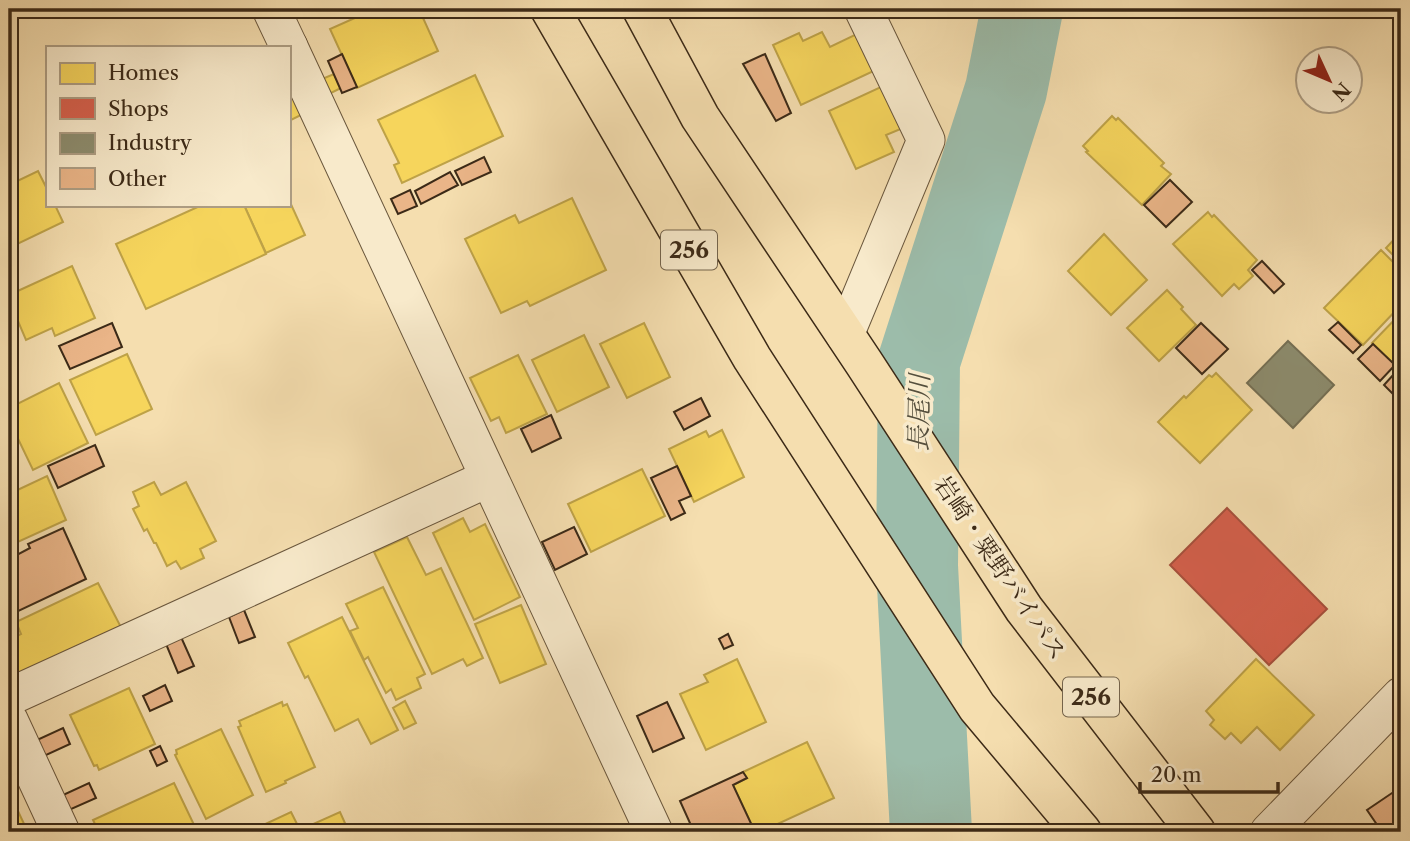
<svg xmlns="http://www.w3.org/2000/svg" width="1410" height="841" viewBox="0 0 1410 841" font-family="'Libre Caslon Text','Noto Serif JP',serif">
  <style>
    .homes { fill: #f6d55c; stroke: #bea247; stroke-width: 2 }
    .shops { fill: #d6604d; stroke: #a8503d; stroke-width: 2 }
    .industry { fill: #8c8c6e; stroke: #746f54; stroke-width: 2 }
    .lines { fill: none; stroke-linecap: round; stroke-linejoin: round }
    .river { stroke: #9cbcaa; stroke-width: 82 }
    .building { fill: #eab588; stroke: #3c2a17; stroke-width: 2 }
    .street-casing { stroke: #6a573d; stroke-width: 39 }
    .highway-casing { stroke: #3c2a17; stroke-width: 41 }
    .street { stroke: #f8eacb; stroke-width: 37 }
    .highway { stroke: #f5deaf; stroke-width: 38 }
    .labels { text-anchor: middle; stroke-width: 7; stroke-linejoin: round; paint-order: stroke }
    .shield { fill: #f8eacb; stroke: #74644d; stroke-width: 2 }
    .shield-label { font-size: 23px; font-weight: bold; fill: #3c2a17 }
    .street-label { font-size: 24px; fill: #3c2a17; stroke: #f8eacb }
    .water-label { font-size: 26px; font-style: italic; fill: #544e3c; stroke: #f8eacb }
  </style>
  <rect width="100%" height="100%" fill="#f5deaf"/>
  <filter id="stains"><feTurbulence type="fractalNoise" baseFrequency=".00286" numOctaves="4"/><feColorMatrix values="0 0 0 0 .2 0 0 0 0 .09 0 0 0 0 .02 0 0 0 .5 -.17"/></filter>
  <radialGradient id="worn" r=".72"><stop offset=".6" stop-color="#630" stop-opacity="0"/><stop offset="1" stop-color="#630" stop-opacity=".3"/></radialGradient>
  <g class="homes">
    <polygon points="375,9 419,9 438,51 357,88 330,29"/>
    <polygon points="863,31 880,68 801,105 773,45 799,33 803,41 822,32 830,47"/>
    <polygon points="334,74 341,88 329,94 322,79"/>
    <polygon points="475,75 503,136 402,183 394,165 399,163 378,120"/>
    <polygon points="289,83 303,114 289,121"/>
    <polygon points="883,86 903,128 886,135 894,152 856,169 829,111"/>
    <polygon points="1112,116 1116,120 1118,118 1164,163 1161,166 1171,174 1142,205 1086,152 1088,151 1083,146"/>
    <polygon points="38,171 47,189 47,205 55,205 63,222 9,248 9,185"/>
    <polygon points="572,198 606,270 530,306 527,301 501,313 465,239 515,215 519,223"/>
    <polygon points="289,200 305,235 266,253 244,205 289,205"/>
    <polygon points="202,205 244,205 266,254 146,309 116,244"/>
    <polygon points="1208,212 1212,217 1214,215 1257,260 1248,270 1253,276 1239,289 1234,284 1222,296 1173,244"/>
    <polygon points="1401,232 1401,263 1386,248"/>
    <polygon points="1104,234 1147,280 1111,315 1068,271"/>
    <polygon points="1381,250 1401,270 1401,305 1363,345 1324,308"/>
    <polygon points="72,266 95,318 55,336 52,328 26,340 9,300 9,295"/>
    <polygon points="1167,290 1183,307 1181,309 1196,325 1159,361 1127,328"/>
    <polygon points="1401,313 1401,359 1395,365 1372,343"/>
    <polygon points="644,323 670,377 627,398 600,344"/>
    <polygon points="584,335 609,387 557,412 532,360"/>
    <polygon points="127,354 152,409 96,435 70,380"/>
    <polygon points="518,355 547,414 506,433 499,417 491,421 470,378"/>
    <polygon points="1216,373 1252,410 1200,463 1158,422 1184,396 1186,398 1209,375 1212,377"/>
    <polygon points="59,383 88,443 33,470 9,420 9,408"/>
    <polygon points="722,430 744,477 694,502 669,449 706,431 709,437"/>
    <polygon points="642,469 665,516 591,552 568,504"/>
    <polygon points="47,476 66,520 9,546 9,494"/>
    <polygon points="154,482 161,495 186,482 216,541 200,549 204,558 181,569 176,561 167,566 156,543 154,543 147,529 144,531 133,509 139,506 133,492"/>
    <polygon points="463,518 470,532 485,524 520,597 474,620 433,533"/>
    <polygon points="407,537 426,575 441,568 483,658 467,666 463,659 432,674 374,552"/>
    <polygon points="98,583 125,635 27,680 9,673 9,640 21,634 16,622"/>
    <polygon points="383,587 425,674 417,678 421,688 396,700 391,689 386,693 368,657 364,660 350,631 358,628 346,604"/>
    <polygon points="521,605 546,664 500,683 475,624"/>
    <polygon points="342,617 398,730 371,744 358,719 335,731 308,676 305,678 288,643"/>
    <polygon points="737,659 766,722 706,750 680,694 708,682 704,675"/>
    <polygon points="1256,659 1314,715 1280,750 1257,727 1241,743 1231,733 1225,739 1210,725 1214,720 1206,711"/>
    <polygon points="129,688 155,744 99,770 97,765 94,766 70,715"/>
    <polygon points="405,701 416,723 404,729 393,708"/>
    <polygon points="282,702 283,706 287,704 315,767 285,781 286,783 266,792 238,727 241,726 239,721"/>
    <polygon points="221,729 253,795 206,819 175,755 177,754 176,750"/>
    <polygon points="807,742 834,798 760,832 755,832 733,785 747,778 743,772"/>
    <polygon points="174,783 196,829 189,832 99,832 93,820"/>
    <polygon points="9,792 26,828 18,832 9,832"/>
    <polygon points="291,812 300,830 340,812 349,832 264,832 261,826"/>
  </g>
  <polygon class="shops" points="1227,508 1327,609 1269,665 1170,565"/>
  <polygon class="industry" points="1288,341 1334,385 1293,428 1247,383"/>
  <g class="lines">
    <polyline class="river" points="931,832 917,566 919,361 1006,90 1022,9"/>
  </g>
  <g class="building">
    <polygon points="342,54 357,87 342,93 328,61"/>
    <polygon points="765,54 791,113 776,121 743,64"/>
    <polygon points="484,157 491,172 462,185 455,171"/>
    <polygon points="450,172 458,185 421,204 415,191"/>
    <polygon points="1170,180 1192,202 1166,227 1144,205"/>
    <polygon points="410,190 417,206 398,214 391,199"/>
    <polygon points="1262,261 1284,284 1274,293 1252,270"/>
    <polygon points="1338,322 1361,345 1353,353 1329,330"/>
    <polygon points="112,323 122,347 70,369 59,346"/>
    <polygon points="1201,323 1228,349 1202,374 1176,348"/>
    <polygon points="1373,344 1395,365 1380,381 1358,359"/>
    <polygon points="1394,374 1401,381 1401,402 1384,385"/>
    <polygon points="701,398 710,416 684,430 674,412"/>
    <polygon points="551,415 561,438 532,452 521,429"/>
    <polygon points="95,445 104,466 58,488 48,466"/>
    <polygon points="677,466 691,496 679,501 685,513 671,520 651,478"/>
    <polygon points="574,527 587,554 555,570 542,542"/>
    <polygon points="63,528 86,579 12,614 9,607 9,559 30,548 28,544"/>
    <polygon points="244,610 255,637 239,643 229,617"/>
    <polygon points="728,634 733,645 724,649 719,639"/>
    <polygon points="181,637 194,666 178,673 166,644"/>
    <polygon points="165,685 172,701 150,711 143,696"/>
    <polygon points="667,702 684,738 653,752 637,716"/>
    <polygon points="63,728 70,744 44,756 37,740"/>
    <polygon points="160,746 167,761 157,766 150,751"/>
    <polygon points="743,772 747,778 733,785 755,832 694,832 680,801"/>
    <polygon points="89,783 96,798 69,810 63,795"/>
    <polygon points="1395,791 1401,799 1401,831 1399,832 1382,832 1367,810"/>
  </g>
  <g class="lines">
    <g class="street-casing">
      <g id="street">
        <polyline points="271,9 289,47"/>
        <polyline points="289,47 654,832"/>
        <polyline points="845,335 926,140 863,9"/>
        <polyline points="9,697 489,478"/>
        <polyline points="9,720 61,832"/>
        <polyline points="1269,832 1401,696"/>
      </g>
    </g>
    <g class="highway-casing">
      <g id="highway">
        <polyline points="550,9 752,358 977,707 1082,832"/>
        <polyline points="642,9 700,117 864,363 1024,609 1196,832"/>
      </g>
    </g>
    <use href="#street" class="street"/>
    <use href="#highway" class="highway"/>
  </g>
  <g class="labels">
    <g class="shield">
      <rect x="661" y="230.5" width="56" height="39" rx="5"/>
      <rect x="1063" y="677.5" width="56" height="39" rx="5"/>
    </g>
    <g class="shield-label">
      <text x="689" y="258">256</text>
      <text x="1091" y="705">256</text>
    </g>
    <g class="street-label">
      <text transform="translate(1000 568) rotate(56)" y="8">岩崎・粟野バイパス</text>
    </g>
    <g class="water-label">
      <text transform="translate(919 413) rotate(-89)" y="9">長尾川</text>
    </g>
  </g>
  <rect width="1410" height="841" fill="none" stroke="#f5deaf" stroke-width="35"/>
  <rect x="10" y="10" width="1389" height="820" fill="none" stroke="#3c2a17" stroke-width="3.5"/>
  <rect x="18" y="18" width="1375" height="806" fill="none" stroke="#3c2a17" stroke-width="2"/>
  <rect x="46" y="46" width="245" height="161" fill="#f8eacb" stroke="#ad9d83" stroke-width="2"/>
  <rect x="60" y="63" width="35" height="21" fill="#f6d55c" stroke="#ad9d83" stroke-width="2"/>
  <text x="108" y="80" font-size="21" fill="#3c2a17">Homes</text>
  <rect x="60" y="98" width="35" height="21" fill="#d6604d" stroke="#ad9d83" stroke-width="2"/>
  <text x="108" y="116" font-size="21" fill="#3c2a17">Shops</text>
  <rect x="60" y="133" width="35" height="21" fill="#8c8c6e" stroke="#ad9d83" stroke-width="2"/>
  <text x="108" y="150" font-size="21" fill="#3c2a17">Industry</text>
  <rect x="60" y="168" width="35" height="21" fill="#eab588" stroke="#ad9d83" stroke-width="2"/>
  <text x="108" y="186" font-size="21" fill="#3c2a17">Other</text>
  <g transform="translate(1329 80) rotate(134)"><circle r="33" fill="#f8eacb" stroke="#ad9d83" stroke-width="2"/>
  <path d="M0-5L12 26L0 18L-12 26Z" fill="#8f2418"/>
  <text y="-10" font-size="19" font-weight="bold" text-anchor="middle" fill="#3c2a17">N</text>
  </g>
  <path d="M1140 782v10h138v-10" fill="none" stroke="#3c2a17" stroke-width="3.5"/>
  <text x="1151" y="782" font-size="21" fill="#3c2a17" stroke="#f8eacb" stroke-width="5" paint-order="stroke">20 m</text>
  <rect width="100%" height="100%" filter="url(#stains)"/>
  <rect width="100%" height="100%" fill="url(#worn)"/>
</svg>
